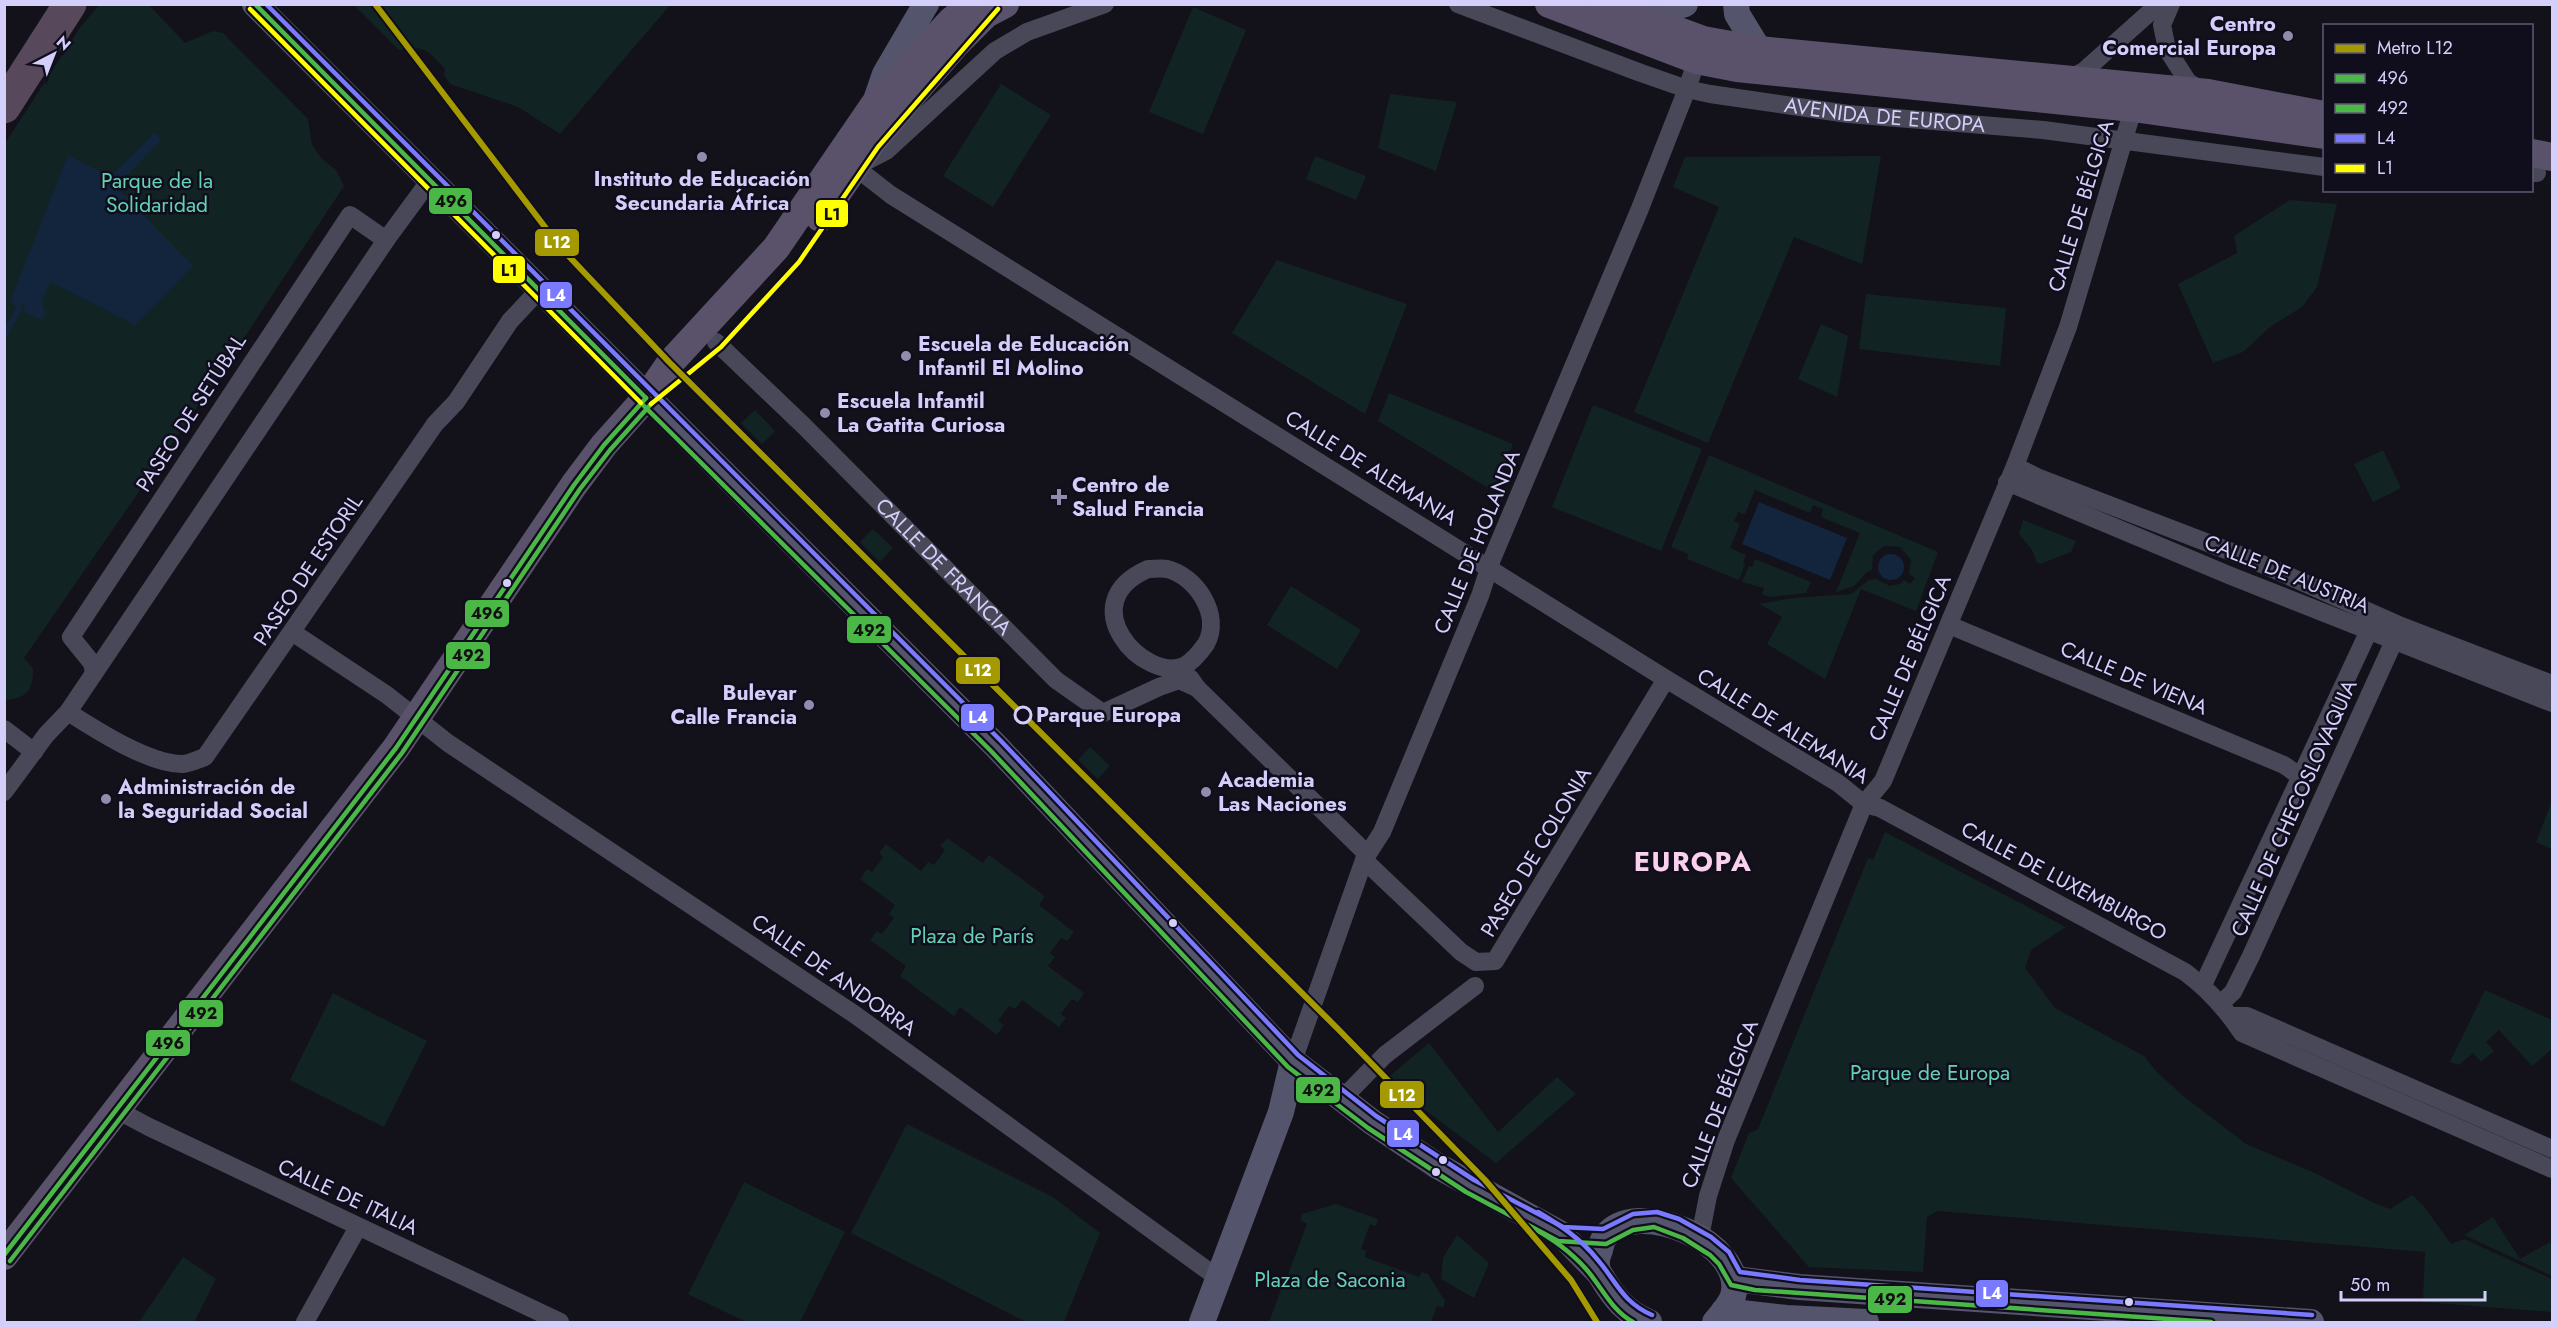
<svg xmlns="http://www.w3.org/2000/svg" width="2557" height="1327" viewBox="0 0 2557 1327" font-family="Jost,sans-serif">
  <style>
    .green { fill: #122324 }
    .water { fill: #13243d }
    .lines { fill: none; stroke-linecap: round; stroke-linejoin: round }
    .stream { stroke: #13243d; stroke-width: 6 }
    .street { stroke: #484859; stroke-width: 18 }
    .secondary { stroke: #54546c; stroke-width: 26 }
    .primary { stroke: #5a526a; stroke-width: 28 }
    .highway { stroke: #58485b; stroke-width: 33 }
    .bus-1-casing { stroke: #100e1d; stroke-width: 9 }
    .bus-2-casing { stroke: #100e1d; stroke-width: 9 }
    .bus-3-casing { stroke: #100e1d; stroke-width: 9 }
    .bus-4-casing { stroke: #100e1d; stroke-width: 9 }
    .bus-1 { stroke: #4ab747; stroke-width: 4.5 }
    .bus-2 { stroke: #4ab747; stroke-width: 4.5 }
    .bus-3 { stroke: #7a7aff; stroke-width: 4.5 }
    .bus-4 { stroke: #ff0; stroke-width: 4.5 }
    .metro-1-casing { stroke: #100e1d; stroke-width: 10 }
    .metro-1 { stroke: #a49a00; stroke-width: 6 }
    .poi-dot { fill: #908dac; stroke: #100e1d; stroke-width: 2 }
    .bus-dot { fill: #d4cffa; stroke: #100e1d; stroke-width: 2 }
    .stop-dot { fill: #100e1d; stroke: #d4cffa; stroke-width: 3 }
    .labels { text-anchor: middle; stroke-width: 5; stroke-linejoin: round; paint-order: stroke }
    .poi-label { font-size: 21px; font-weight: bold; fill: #d4cffa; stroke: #100e1d; text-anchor: start }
    .street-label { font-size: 21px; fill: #d4cffa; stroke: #100e1d }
    .park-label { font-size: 21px; fill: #64d1b4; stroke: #100e1d }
    .stop-label { font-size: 21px; font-weight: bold; fill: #d4cffa; stroke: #100e1d; text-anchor: start }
    .district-label { font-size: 27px; font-weight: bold; letter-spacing: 1.5px; fill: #fad1ec; stroke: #100e1d }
    .line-badge { stroke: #100e1d; stroke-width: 2 }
    .badge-label { font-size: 16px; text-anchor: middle; font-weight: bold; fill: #fff }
    .pale-badge-label { font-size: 16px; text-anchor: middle; font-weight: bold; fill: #111 }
  </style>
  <rect width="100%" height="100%" fill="#13121a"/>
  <g class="green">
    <path d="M 99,5 L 149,5 L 185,43 L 213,31 L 223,33 L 308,119 L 312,145 L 322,159 L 336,170 L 344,186 L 223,370 L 24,658 L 33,668 C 33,690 28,698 5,700 L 4,145 L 81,26 Z"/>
    <path d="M 354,5 L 670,5 L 560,134 L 518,107 L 450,84 L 444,75 L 445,69 C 428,51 425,45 399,50 Z"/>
    <polygon points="1193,7 1246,30 1203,134 1149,112"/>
    <polygon points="1001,84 1051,115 993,207 943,176"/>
    <polygon points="1390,94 1457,102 1436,171 1378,148"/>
    <polygon points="1315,156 1366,176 1356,200 1306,179"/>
    <polygon points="1881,156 1862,264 1794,237 1708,443 1634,412 1719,207 1673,187 1685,157"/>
    <polygon points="2290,200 2337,204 2317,287 2302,307 2270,327 2243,352 2213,363 2178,284 2237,253 2234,236"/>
    <polygon points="1277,260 1407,304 1365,414 1232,333"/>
    <polygon points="1866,294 2006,308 2000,366 1859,349"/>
    <polygon points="1821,324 1848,336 1837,397 1798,379"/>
    <polygon points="1389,393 1513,444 1493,491 1378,421"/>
    <polygon points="1593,405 1702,449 1661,551 1552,507"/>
    <polygon points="755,410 775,431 762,444 741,423"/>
    <polygon points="2383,450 2401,488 2373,502 2354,464"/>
    <polygon points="1709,455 1938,552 1916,611 1861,589 1825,679 1767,644 1782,617 1759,604 1792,598 1851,594 1869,580 1876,579 1890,586 1900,584 1904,580 1910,584 1915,578 1909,574 1911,560 1900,547 1884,546 1873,555 1872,570 1867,572 1854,586 1836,592 1860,533 1821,517 1823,509 1813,505 1810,513 1755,490 1745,514 1738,512 1734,521 1740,524 1730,548 1746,555 1743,563 1745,564 1739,580 1687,559 1688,554 1671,547"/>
    <polygon points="2023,520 2076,541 2071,552 2040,564 2037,563 2032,550 2019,534"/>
    <polygon points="873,529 893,548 880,562 860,542"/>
    <polygon points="1755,559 1811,582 1806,593 1770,597 1762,594 1764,588 1742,582 1749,566 1752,567"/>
    <polygon points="1291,586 1361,630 1337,669 1267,625"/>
    <polygon points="1090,747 1110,766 1098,779 1078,760"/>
    <polygon points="2552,801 2552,849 2536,842"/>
    <polygon points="1885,832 2066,927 2031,950 2025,968 2055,1008 2144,1056 2157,1072 2182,1095 2246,1144 2317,1174 2372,1202 2390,1209 2412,1195 2423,1205 2451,1244 2464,1239 2552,1279 2552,1312 2423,1302 2425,1252 1938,1211 1927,1217 1923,1272 1809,1267 1731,1178 1749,1133 1758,1129 1868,858 1873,860"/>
    <polygon points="947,838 983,863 989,855 1045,896 1039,905 1074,932 1067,941 1061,938 1050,953 1055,957 1048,966 1084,993 1078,1002 1072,999 1061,1014 1066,1018 1059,1027 1022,1000 1015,1009 1009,1006 998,1021 1004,1025 997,1035 960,1007 954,1016 900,976 906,966 870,940 877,931 882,934 894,918 889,914 895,905 860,879 867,869 872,872 883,857 879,853 886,844 921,871 928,862 934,865 945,850 940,846"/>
    <polygon points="2485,990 2552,1020 2552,1049 2532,1066 2499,1030 2486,1042 2494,1051 2481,1062 2473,1053 2459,1065 2450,1062"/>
    <polygon points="333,993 427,1041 384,1127 290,1080"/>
    <polygon points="1429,1043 1498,1132 1557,1077 1576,1094 1496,1163 1385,1080"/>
    <polygon points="907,1124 1053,1197 1100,1233 1064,1322 1026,1322 851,1233"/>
    <polygon points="744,1182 845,1232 800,1322 746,1322 688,1294"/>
    <polygon points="1336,1204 1378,1219 1376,1226 1370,1224 1361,1249 1366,1251 1365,1257 1419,1277 1422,1272 1428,1274 1445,1301 1443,1308 1437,1306 1431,1322 1269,1322 1281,1290 1275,1287 1280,1275 1287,1277 1307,1224 1300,1220 1302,1214"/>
    <polygon points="2493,1217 2520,1259 2550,1242 2552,1246 2552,1276 2464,1235"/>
    <polygon points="1457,1235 1489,1263 1474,1298 1441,1279 1443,1258"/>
    <polygon points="183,1257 216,1279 194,1322 139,1322"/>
  </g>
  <g class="water">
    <path d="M 154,133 L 162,139 L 116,187 L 193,266 L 135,325 L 51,282 C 45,292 39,301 45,312 L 43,320 L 27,314 L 23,309 L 26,302 L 19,308 L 10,302 L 68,155 L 103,173 L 109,178 Z"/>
    <polygon points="1759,502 1847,538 1830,580 1742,544"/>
    <circle cx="1891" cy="567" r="13"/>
  </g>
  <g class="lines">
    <polyline class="stream" points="4,336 19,308"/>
    <g class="street">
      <path d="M 1105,4 L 1027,32 L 995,51 L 886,151 L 855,167 L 891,195 L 1666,679 L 1838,783 L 1864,804 L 1880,808 L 2185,972 C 2208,989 2226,1009 2242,1033 L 2552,1169"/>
      <path id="s1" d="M 1458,4 L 1641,73 L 1687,89 L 1710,94 L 1848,114 L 2043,130 L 2324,167"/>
      <polyline points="2171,4 2162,25 2167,49 2188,82 2204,91"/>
      <polyline points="2068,79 2084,71 2159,4"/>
      <polyline points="2532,173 2537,173"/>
      <path id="s2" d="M 716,342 L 804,426 L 1056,680 L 1103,713 L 1159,687 L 1179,680 L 1197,688"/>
      <polyline points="2015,466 2039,478 2255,561 2401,626 2552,684"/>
      <polyline points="2007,482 2231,576 2552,703"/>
      <path d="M 1148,569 C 1154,569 1161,568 1167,569 C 1196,576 1222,615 1206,644 C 1201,651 1192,662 1184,666 C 1144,683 1070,603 1148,569 Z"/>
      <polyline points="1949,625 2284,765 2301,777"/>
      <polyline points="292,632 387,695 448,743 854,1014 1218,1278"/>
      <polyline points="94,673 92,663 71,637 350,215 386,240"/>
      <polyline points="1190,678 1197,688 1367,854"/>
      <path d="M 68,712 C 96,730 149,764 182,764 C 189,764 198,759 205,757 L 435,424 L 456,402 L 510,321 L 539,290"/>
      <polyline points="4,729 34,752"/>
      <polyline points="4,792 46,735 68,712 386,240 430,180"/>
      <polyline points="1364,860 1461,952 1476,962 1495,961 1666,679"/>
      <polyline points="2203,985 2373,622"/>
      <polyline points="2220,1004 2233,992 2251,956 2399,630"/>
      <polyline points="2230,1016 2247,1016 2552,1149"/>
      <polyline points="1293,1061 1364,860 1382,832 1480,596 1492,559 1639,211 1687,89 1700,50"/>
      <polyline points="1342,1099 1385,1055 1475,986"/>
      <polyline points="117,1110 149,1127 560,1322"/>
      <polyline points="1700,1237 1708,1196 1726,1140 1864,804 1883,781 2015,466 2068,327 2136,99"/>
      <polyline points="305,1322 358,1227"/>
    </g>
    <g class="secondary">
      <polyline points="255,4 996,746 1293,1061 1372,1122 1436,1165 1561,1234 1597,1271"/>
      <polyline points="1736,4 1737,14 1759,50"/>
      <polyline points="1640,18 1685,4"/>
      <polyline points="876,100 885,74 926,4"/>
      <polyline points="1735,1279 1799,1287 2311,1322"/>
      <polyline points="1724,1311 1787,1318 1866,1322"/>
      <polyline points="1202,1322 1281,1112 1293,1061"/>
      <path d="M 1649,1322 C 1626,1313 1614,1298 1601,1276 C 1595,1268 1596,1259 1600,1250 C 1601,1246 1602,1240 1605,1237 C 1635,1195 1748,1243 1733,1296 C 1730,1305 1721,1315 1715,1322"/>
    </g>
    <g class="primary">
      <polyline points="1549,4 1696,60 1737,68 2133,108 2324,135"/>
      <polyline points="1605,4 1703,40 1759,50 2208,93 2324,115"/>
      <polyline points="2532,153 2552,157"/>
      <polyline points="820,218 872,142 957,43 986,14 1005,4"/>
      <polyline points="4,1256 396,748 574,485 604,445 646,398 671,362 776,248 874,105 951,21 972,4"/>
    </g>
    <polyline class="highway" points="4,107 70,4"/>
    <g class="bus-1-casing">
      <g id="bus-1">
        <polyline points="255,4 646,398"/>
        <polyline points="4,1255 396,748 574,485 604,445 646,398"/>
      </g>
    </g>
    <g class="bus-2-casing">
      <g id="bus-2">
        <polyline points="641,403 991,751 1288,1067 1368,1128 1466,1192 1558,1241 1606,1244 1633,1230 1654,1227 1683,1238 1710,1255 1719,1264 1731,1285 1755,1290 2211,1322"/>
        <path d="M 1529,1226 C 1550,1237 1570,1251 1586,1269 C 1602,1287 1611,1310 1633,1322"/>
        <polyline points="10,1261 402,753 580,489 610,450 652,403"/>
      </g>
    </g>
    <g class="bus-3-casing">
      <g id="bus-3">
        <polyline points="266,4 1001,741 1298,1055 1376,1116 1474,1180 1563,1227 1603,1229 1633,1214 1657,1212 1679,1219 1711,1237 1729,1252 1740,1272 1800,1280 2312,1315"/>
        <path d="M 1538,1212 C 1560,1225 1581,1239 1597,1259 C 1617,1282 1622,1302 1652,1315"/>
      </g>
    </g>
    <g class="bus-4-casing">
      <g id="bus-4">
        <polyline points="250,9 641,403"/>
        <polyline points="651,404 721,347 799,262 878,147 998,9"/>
      </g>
    </g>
    <use href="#bus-1" class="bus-1"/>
    <use href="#bus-2" class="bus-2"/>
    <use href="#bus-3" class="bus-3"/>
    <use href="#bus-4" class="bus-4"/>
    <g class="metro-1-casing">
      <polyline id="metro-1" points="375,4 561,248 669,362 1339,1030 1485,1180 1571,1280 1597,1322"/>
    </g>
    <use href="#metro-1" class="metro-1"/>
  </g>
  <g class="poi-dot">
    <circle cx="2288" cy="36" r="6"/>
    <circle cx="702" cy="157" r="6"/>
    <circle cx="906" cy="356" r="6"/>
    <circle cx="825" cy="413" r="6"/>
    <path d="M1056 488h6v6h6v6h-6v6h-6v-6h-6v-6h6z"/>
    <circle cx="809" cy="705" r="6"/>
    <circle cx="1206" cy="792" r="6"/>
    <circle cx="106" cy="799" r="6"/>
  </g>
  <g class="bus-dot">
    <circle cx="496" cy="235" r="5"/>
    <circle cx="507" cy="583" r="5"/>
    <circle cx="1173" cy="923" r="5"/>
    <circle cx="1443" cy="1160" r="5"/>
    <circle cx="1436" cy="1172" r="5"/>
    <circle cx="2129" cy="1302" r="5"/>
  </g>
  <circle class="stop-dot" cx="1023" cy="715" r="8"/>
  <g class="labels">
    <g class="poi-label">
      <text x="2276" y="31" text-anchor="end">Centro<tspan x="2276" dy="24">Comercial Europa</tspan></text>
      <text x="702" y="186" text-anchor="middle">Instituto de Educación<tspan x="702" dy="24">Secundaria África</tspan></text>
      <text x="918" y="351">Escuela de Educación<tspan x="918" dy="24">Infantil El Molino</tspan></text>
      <text x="837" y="408">Escuela Infantil<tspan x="837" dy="24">La Gatita Curiosa</tspan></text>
      <text x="1072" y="492">Centro de<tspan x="1072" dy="24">Salud Francia</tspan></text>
      <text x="797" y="700" text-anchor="end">Bulevar<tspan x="797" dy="24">Calle Francia</tspan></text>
      <text x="1218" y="787">Academia<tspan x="1218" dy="24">Las Naciones</tspan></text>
      <text x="118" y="794">Administración de<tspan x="118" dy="24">la Seguridad Social</tspan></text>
    </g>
    <g class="street-label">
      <text dy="7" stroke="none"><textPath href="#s1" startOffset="444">AVENIDA DE EUROPA</textPath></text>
      <text transform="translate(2081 206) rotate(-73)" y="7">CALLE DE BÉLGICA</text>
      <text transform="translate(191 413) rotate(-57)" y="7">PASEO DE SETÚBAL</text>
      <text transform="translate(1371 468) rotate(32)" y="7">CALLE DE ALEMANIA</text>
      <text transform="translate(1477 542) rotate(-68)" y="7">CALLE DE HOLANDA</text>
      <text dy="7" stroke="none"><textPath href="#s2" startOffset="320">CALLE DE FRANCIA</textPath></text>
      <text transform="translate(308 570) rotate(-56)" y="7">PASEO DE ESTORIL</text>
      <text transform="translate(2287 574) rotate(22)" y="7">CALLE DE AUSTRIA</text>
      <text transform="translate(1910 658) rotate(-67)" y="7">CALLE DE BÉLGICA</text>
      <text transform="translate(2134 678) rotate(23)" y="7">CALLE DE VIENA</text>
      <text transform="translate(1783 726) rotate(32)" y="7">CALLE DE ALEMANIA</text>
      <text transform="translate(2294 808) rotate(-66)" y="7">CALLE DE CHECOSLOVAQUIA</text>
      <text transform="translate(1536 852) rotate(-59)" y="7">PASEO DE COLONIA</text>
      <text transform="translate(2064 881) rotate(28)" y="7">CALLE DE LUXEMBURGO</text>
      <text transform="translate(834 975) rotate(35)" y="7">CALLE DE ANDORRA</text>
      <text transform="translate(1720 1104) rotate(-69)" y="7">CALLE DE BÉLGICA</text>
      <text transform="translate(348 1197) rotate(25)" y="7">CALLE DE ITALIA</text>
    </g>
    <g class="park-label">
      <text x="157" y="188">Parque de la<tspan x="157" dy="24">Solidaridad</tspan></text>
      <text x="972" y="943">Plaza de París</text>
      <text x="1930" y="1080">Parque de Europa</text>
      <text x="1330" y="1287">Plaza de Saconia</text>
    </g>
    <g class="stop-label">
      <text x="1036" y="722">Parque Europa</text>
    </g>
    <g class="district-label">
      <text x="1693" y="871">EUROPA</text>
    </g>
  </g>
  <g class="line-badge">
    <rect x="428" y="187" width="45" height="28" rx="6" fill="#4ab747"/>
    <rect x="815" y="199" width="34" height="29" rx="6" fill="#ff0"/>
    <rect x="534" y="228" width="46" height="29" rx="6" fill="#a49a00"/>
    <rect x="492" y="255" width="34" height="29" rx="6" fill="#ff0"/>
    <rect x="539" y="281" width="34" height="28" rx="6" fill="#7a7aff"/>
    <rect x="464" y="599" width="46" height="29" rx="6" fill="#4ab747"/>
    <rect x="846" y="615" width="46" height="29" rx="6" fill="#4ab747"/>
    <rect x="445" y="641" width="46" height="29" rx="6" fill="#4ab747"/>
    <rect x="955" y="656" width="46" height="29" rx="6" fill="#a49a00"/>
    <rect x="960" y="703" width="35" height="29" rx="6" fill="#7a7aff"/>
    <rect x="178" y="999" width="46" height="29" rx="6" fill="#4ab747"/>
    <rect x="145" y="1029" width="46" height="28" rx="6" fill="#4ab747"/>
    <rect x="1295" y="1076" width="46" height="28" rx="6" fill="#4ab747"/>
    <rect x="1379" y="1080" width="46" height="29" rx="6" fill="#a49a00"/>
    <rect x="1386" y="1119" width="34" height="29" rx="6" fill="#7a7aff"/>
    <rect x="1975" y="1279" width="34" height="29" rx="6" fill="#7a7aff"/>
    <rect x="1867" y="1285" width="46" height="29" rx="6" fill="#4ab747"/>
  </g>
  <g class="badge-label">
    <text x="557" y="248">L12</text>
    <text x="556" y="301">L4</text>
    <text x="978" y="676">L12</text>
    <text x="978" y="723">L4</text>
    <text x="1402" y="1101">L12</text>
    <text x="1403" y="1140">L4</text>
    <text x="1992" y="1299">L4</text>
  </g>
  <g class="pale-badge-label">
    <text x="451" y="207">496</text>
    <text x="832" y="220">L1</text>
    <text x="509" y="276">L1</text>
    <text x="487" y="619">496</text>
    <text x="869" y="636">492</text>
    <text x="468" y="661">492</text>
    <text x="201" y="1019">492</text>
    <text x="168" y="1049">496</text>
    <text x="1318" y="1096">492</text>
    <text x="1890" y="1305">492</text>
  </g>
  <rect width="2557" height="1327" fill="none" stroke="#d4cffa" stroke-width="12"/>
  <rect x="2323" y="24" width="210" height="168" fill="#100e1d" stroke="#5e5b75" stroke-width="1.5"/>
  <rect x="2335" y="44" width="30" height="9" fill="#a49a00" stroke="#5e5b75" stroke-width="1.5"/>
  <text x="2377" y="54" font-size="18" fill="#d4cffa">Metro L12</text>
  <rect x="2335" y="74" width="30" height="9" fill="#4ab747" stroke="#5e5b75" stroke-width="1.5"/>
  <text x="2377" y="84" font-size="18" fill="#d4cffa">496</text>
  <rect x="2335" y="104" width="30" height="9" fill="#4ab747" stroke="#5e5b75" stroke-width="1.5"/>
  <text x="2377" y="114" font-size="18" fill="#d4cffa">492</text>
  <rect x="2335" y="134" width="30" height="9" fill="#7a7aff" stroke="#5e5b75" stroke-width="1.5"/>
  <text x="2377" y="144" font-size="18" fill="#d4cffa">L4</text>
  <rect x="2335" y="164" width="30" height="9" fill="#ffff00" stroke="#5e5b75" stroke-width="1.5"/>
  <text x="2377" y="174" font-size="18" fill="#d4cffa">L1</text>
  <g transform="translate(54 54) rotate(42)" stroke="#100e1d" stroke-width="4.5" paint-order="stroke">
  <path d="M0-4.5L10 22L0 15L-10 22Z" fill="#d4cffa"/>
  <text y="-9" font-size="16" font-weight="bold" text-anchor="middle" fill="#d4cffa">N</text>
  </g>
  <path d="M2341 1291v9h144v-9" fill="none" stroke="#d4cffa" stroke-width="3"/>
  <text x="2350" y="1291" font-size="18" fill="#d4cffa" stroke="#100e1d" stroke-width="4.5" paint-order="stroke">50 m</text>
</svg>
